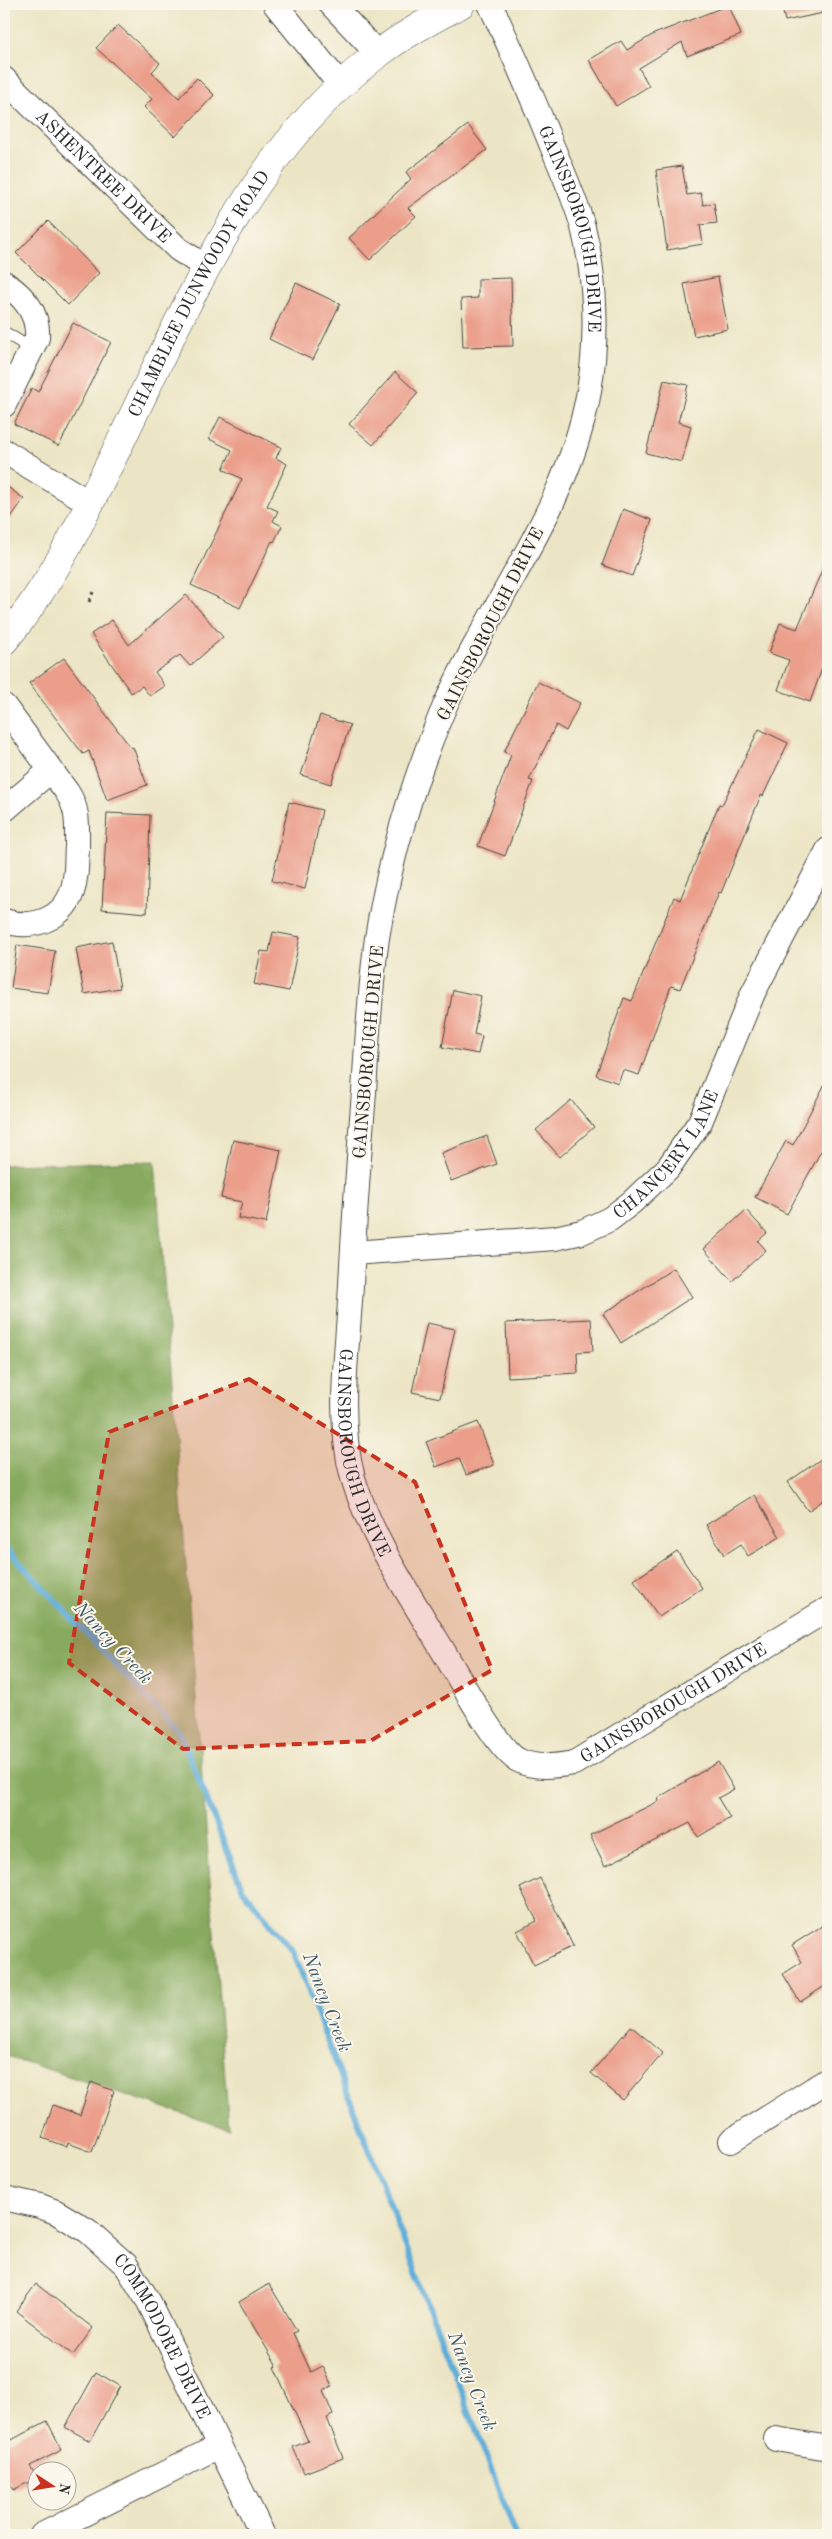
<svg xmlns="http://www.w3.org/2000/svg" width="832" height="2539" viewBox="0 0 832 2539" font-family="'Old Standard TT',serif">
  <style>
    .forest { fill: #88aa5f; stroke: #5a6a45 }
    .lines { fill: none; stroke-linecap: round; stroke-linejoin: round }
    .stream { stroke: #5fadd9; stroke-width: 6 }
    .building { fill: #eb9e8a }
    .lane-casing { stroke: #484742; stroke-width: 13 }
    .street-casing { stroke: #484742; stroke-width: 26 }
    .secondary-casing { stroke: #484742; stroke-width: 29 }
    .path { stroke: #484742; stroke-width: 3; stroke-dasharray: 4 4; stroke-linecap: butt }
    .lane { stroke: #fff; stroke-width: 11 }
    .street { stroke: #fff; stroke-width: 24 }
    .secondary { stroke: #fff; stroke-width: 28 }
    .marked { fill: #c8321e; fill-opacity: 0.2; stroke: #c8321e; stroke-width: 4; stroke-dasharray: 10 6; stroke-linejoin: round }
    .labels { text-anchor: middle; stroke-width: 4; stroke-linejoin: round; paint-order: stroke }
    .street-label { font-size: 18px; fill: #2b2b2b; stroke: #fbf7ec }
    .water-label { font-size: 19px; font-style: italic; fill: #3d5868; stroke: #fbf7ec }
  </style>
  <rect width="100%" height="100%" fill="#fbf7ec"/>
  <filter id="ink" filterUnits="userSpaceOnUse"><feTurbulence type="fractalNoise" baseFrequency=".02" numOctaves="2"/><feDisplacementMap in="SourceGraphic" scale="10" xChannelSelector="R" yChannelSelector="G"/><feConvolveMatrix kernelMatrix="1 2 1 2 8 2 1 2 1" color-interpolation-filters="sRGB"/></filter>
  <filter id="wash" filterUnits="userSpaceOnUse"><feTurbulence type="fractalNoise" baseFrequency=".0096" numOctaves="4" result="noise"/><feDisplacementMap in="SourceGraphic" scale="20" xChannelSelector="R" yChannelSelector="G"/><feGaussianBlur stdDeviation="1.12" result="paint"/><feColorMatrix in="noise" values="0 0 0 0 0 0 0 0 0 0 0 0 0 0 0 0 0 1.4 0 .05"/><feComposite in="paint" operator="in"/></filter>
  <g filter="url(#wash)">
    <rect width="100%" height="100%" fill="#ece5c5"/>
    <polygon class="forest" points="155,1161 229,2129 4,2055 4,1165"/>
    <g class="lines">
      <polyline class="stream" points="4,1546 180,1733 243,1890 294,1953 516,2535"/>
    </g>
    <g id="blocks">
      <g class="building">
        <polygon points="781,4 828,4 828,12 785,21"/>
        <polygon points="729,5 741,35 687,56 682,42 639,68 649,86 616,106 589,60 621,41 627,50 654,34"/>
        <polygon points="118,25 160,63 152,72 179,98 197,78 214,95 175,137 144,107 152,99 96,48"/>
        <polygon points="468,125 487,150 408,208 416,216 370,260 349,238 411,179 406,172"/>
        <polygon points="682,166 687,195 701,193 703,205 714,203 717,223 700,225 703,244 667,250 656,170"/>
        <polygon points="48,221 99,273 68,305 16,253"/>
        <polygon points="718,277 728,329 694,336 684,284"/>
        <polygon points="511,278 513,346 463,347 461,299 478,298 478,279"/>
        <polygon points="296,283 340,304 313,360 269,339"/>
        <polygon points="73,323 111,342 59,446 14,424 32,388 38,392"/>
        <polygon points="395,372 418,393 373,445 349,424"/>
        <polygon points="664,380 688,385 678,422 691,426 682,462 646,453"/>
        <polygon points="220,417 281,447 276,458 287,464 267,506 278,511 273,521 282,526 274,542 272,541 240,608 191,585 242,479 223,469 232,450 209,439"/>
        <polygon points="4,484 24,499 4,527"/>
        <polygon points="623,509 652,520 632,576 602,565"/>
        <polygon points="828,556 828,652 810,702 778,690 789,660 769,653 780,623 797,629"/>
        <polygon points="186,595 223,637 190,666 180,655 155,672 165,686 150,696 142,686 131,693 91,634 112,620 129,645"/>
        <polygon points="64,658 131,748 133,747 147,785 107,800 89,751 83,754 29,683"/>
        <polygon points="538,682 580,703 566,731 556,725 529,780 533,781 505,856 478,846 511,755 504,752"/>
        <polygon points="320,715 350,725 331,784 301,775"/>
        <polygon points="759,729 788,743 763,796 761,795 721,893 719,892 680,989 671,986 639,1075 623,1070 618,1083 596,1075 624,998 632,1001 674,897 680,900 719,804 722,805"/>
        <polygon points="289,802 322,810 305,889 272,881"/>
        <polygon points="107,813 150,815 147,913 102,909"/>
        <polygon points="273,932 300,937 289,991 254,984 261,951 269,952"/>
        <polygon points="112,941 120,988 84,994 76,948"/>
        <polygon points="17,945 55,951 48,993 11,988"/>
        <polygon points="453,990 481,996 474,1034 482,1036 478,1054 442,1047"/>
        <polygon points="828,1078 828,1138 787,1214 755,1197 786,1141 793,1145"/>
        <polygon points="571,1100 594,1127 560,1157 536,1130"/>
        <polygon points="487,1136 497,1164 451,1181 441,1153"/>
        <polygon points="233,1140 281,1150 266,1223 238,1218 242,1202 221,1198"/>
        <polygon points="746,1210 767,1233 758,1241 766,1250 732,1281 704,1249"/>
        <polygon points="674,1268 692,1297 621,1343 603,1314"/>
        <polygon points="591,1319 593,1351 577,1352 578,1373 508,1377 506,1323"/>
        <polygon points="427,1323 455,1329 440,1398 412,1392"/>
        <polygon points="478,1422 494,1465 466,1475 459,1458 436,1467 426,1442"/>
        <polygon points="828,1454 828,1497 808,1511 788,1482"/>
        <polygon points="754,1495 780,1537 748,1556 741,1544 724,1555 706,1525"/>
        <polygon points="677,1551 702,1588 659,1617 634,1580"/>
        <polygon points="718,1762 734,1789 718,1798 730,1818 698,1837 690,1823 605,1866 590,1835 659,1801 658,1798"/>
        <polygon points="540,1878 573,1946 534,1965 517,1931 537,1921 520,1888"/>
        <polygon points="828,1922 828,1984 800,2002 783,1974 802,1962 792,1945"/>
        <polygon points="631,2026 663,2053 623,2100 591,2073"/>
        <polygon points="91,2082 114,2091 92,2152 68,2143 67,2147 42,2138 53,2105 80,2115"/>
        <polygon points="36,2284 93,2328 73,2355 16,2311"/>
        <polygon points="269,2284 297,2331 293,2333 311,2372 323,2366 332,2386 323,2391 333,2415 327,2418 343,2458 304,2473 293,2447 308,2441 274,2367 277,2366 239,2302"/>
        <polygon points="96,2372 120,2386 90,2441 65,2427"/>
        <polygon points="47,2421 62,2450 30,2466 37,2478 13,2490 4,2472 4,2444"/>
      </g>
    </g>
  </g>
  <g filter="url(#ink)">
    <use href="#blocks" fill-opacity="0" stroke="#484742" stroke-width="1"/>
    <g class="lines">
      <g class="lane-casing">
        <polyline id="lane" points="4,332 22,343 27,356"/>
      </g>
      <g class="street-casing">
        <g id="street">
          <polyline points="275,4 341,86"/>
          <polyline points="331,4 378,54"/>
          <path id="s1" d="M 490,4 C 512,51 533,98 552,146 C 563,172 575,199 583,227 C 596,279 598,338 589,391 C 569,509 487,606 441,715 C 412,785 389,862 377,938 C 370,989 367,1041 364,1092 C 359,1156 354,1221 351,1285 C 348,1347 336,1417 353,1478 C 372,1540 409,1594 442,1649 C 456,1672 497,1750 518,1760 C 534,1769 556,1766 574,1763 L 828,1609"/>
          <path id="s2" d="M 4,79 L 178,249 L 206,267"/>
          <path d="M 4,283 C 24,296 39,313 37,338 L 4,405"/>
          <polyline points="4,451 90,503"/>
          <path d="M 4,706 L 67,792 C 79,810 77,826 77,847 C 76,858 77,868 75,878 C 71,916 38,931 4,921"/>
          <polyline points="4,810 51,770"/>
          <path id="s3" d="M 353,1253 L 555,1238 L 582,1232 L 610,1219 L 632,1202 L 668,1168 L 700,1122 L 753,993 L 828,850"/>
          <polyline points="731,2141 828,2080"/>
          <path id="s4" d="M 4,2198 L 40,2206 L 56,2212 L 88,2231 L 126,2265 L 149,2302 L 263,2535"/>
          <polyline points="776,2439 828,2448"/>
          <polyline points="42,2535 219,2446"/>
        </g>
      </g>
      <g class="secondary-casing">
        <g id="secondary">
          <path id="s5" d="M 4,641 C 50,587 81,522 112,459 C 183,315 246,153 378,54 C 404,34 433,19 461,4"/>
        </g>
      </g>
      <polyline class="path" points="89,602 93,592"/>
      <use href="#lane" class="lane"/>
      <use href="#street" class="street"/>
      <use href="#secondary" class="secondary"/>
    </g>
  </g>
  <path class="marked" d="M 249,1379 L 415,1482 L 492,1670 L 370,1741 L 183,1749 L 69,1663 L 109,1432 Z"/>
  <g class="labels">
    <g class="street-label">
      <text dy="6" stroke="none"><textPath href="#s2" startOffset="139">ASHENTREE DRIVE</textPath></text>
      <text dy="6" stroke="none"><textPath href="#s1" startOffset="241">GAINSBOROUGH DRIVE</textPath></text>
      <text dy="6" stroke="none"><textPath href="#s5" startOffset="399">CHAMBLEE DUNWOODY ROAD</textPath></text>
      <text transform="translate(490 624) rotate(-63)" y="6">GAINSBOROUGH DRIVE</text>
      <text transform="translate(368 1052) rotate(-85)" y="6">GAINSBOROUGH DRIVE</text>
      <text dy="6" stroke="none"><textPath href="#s3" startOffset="348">CHANCERY LANE</textPath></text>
      <text dy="6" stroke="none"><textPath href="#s1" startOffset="1516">GAINSBOROUGH DRIVE</textPath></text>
      <text dy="6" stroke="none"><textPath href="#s1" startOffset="2041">GAINSBOROUGH DRIVE</textPath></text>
      <text dy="6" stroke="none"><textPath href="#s4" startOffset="222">COMMODORE DRIVE</textPath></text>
    </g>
    <g class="water-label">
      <text transform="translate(114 1642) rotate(47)" y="7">Nancy Creek</text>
      <text transform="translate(328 2002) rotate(69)" y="7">Nancy Creek</text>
      <text transform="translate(473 2381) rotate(69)" y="7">Nancy Creek</text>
    </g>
  </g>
  <rect width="832" height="2539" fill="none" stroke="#fbf7ec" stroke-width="20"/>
  <g transform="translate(52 2486) rotate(102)"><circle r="24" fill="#fbf7ec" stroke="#a8a59f"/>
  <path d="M0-4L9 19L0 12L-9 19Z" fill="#c8321e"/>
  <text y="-8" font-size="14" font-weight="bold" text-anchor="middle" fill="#2b2b2b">N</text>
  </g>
</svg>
